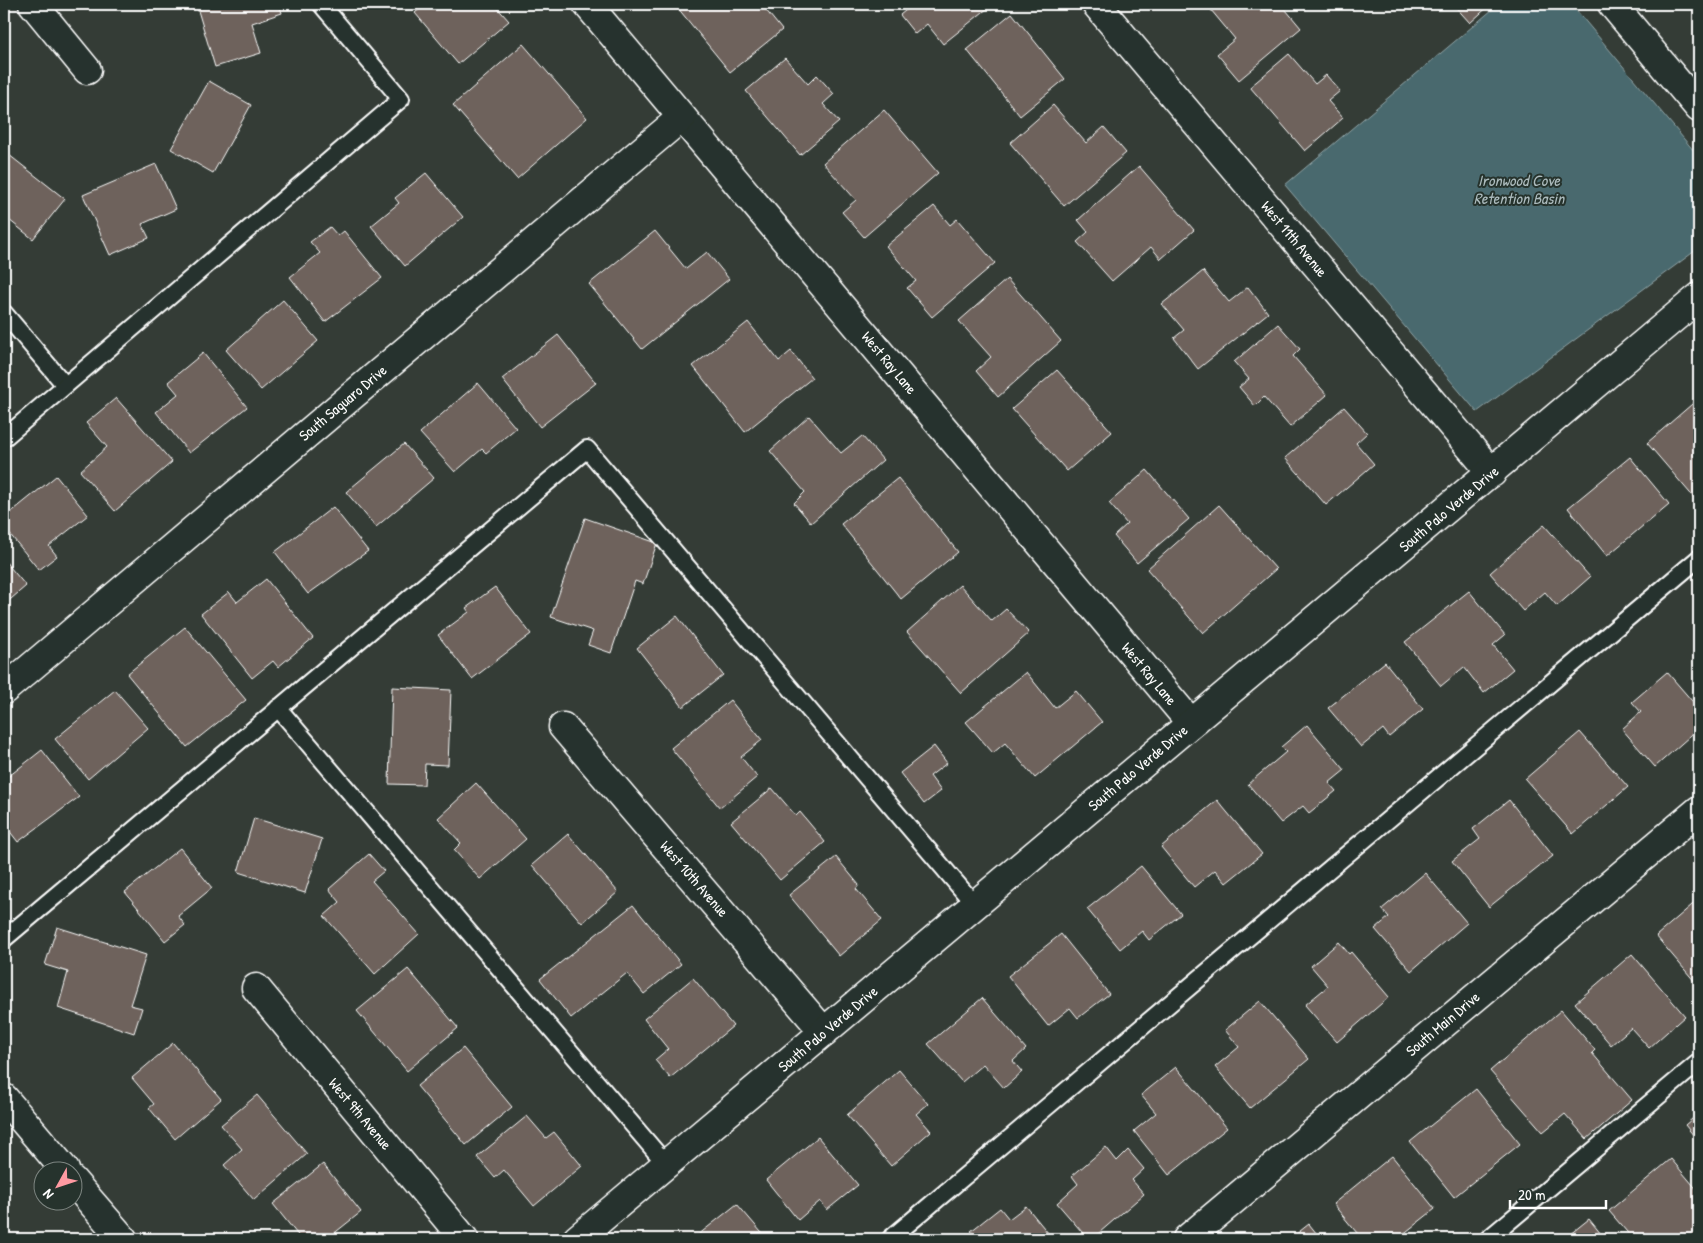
<svg xmlns="http://www.w3.org/2000/svg" width="1703" height="1243" viewBox="0 0 1703 1243" font-family="'Patrick Hand',sans-serif">
  <style>
    .water { fill: #48696e; stroke: #91a5a8 }
    .building { fill: #6e625b; stroke: #fff }
    .lines { fill: none; stroke-linecap: round; stroke-linejoin: round }
    .service-casing { stroke: #fff; stroke-width: 20 }
    .minor-casing { stroke: #fff; stroke-width: 31 }
    .secondary-casing { stroke: #fff; stroke-width: 31 }
    .service { stroke: #26332d; stroke-width: 16 }
    .minor { stroke: #26332d; stroke-width: 28 }
    .secondary { stroke: #26332d; stroke-width: 28 }
    .labels { text-anchor: middle; stroke-width: 4; stroke-linejoin: round; paint-order: stroke }
    .street-label { font-size: 15px; fill: #fff; stroke: #26332d }
    .water-label { font-size: 16px; font-style: italic; fill: #adbcbe; stroke: #26332d }
  </style>
  <rect width="100%" height="100%" fill="#343c36"/>
  <filter id="ink" filterUnits="userSpaceOnUse"><feTurbulence type="fractalNoise" baseFrequency=".02" numOctaves="2"/><feDisplacementMap in="SourceGraphic" scale="10" xChannelSelector="R" yChannelSelector="G"/><feConvolveMatrix kernelMatrix="1 2 1 2 8 2 1 2 1" color-interpolation-filters="sRGB"/></filter>
  <g filter="url(#ink)">
    <polygon class="water" points="1499,4 1571,4 1699,157 1699,248 1477,412 1285,185"/>
    <g class="building">
      <polygon points="196,4 279,4 282,13 252,23 261,53 215,67"/>
      <polygon points="425,4 494,4 509,21 458,64 415,13"/>
      <polygon points="681,4 761,4 782,30 730,72 677,7"/>
      <polygon points="909,4 993,4 943,44 927,24 915,34 900,15 911,6"/>
      <polygon points="1206,4 1281,4 1301,28 1239,80 1217,54 1235,39"/>
      <polygon points="1453,4 1491,4 1470,23"/>
      <polygon points="1012,13 1065,79 1020,116 967,50"/>
      <polygon points="523,44 587,118 517,179 453,105"/>
      <polygon points="1289,54 1315,84 1326,75 1340,91 1328,101 1343,118 1305,151 1250,87"/>
      <polygon points="785,58 808,84 817,75 834,94 823,104 839,122 800,155 746,91"/>
      <polygon points="209,81 251,105 213,173 171,149"/>
      <polygon points="1053,105 1086,143 1104,127 1126,153 1064,206 1010,143"/>
      <polygon points="884,110 938,173 864,237 842,212 856,200 823,163"/>
      <polygon points="4,151 65,199 33,239 4,216"/>
      <polygon points="156,164 176,209 142,224 149,238 110,255 83,195"/>
      <polygon points="1139,166 1194,230 1161,259 1151,247 1112,281 1077,242 1088,232 1078,220"/>
      <polygon points="426,173 463,217 405,266 371,226 399,203 395,198"/>
      <polygon points="934,206 950,225 957,219 995,263 932,317 907,288 916,281 886,246"/>
      <polygon points="330,227 338,236 344,231 382,278 325,322 290,277 320,253 310,242"/>
      <polygon points="655,231 686,269 707,252 729,279 642,349 589,284"/>
      <polygon points="1203,271 1229,302 1248,287 1268,313 1198,369 1174,338 1184,330 1162,304"/>
      <polygon points="1007,279 1061,341 998,397 976,371 991,357 959,321"/>
      <polygon points="283,300 318,341 261,390 226,350"/>
      <polygon points="748,322 779,361 791,351 812,378 745,432 693,366"/>
      <polygon points="1278,324 1300,349 1293,356 1327,395 1290,427 1264,397 1255,406 1239,387 1249,379 1234,362"/>
      <polygon points="558,335 596,383 540,427 502,379"/>
      <polygon points="203,353 247,407 189,453 156,412 178,394 168,382"/>
      <polygon points="1057,370 1112,432 1067,471 1012,409"/>
      <polygon points="478,383 516,428 486,453 482,449 455,472 420,433"/>
      <polygon points="116,398 172,462 115,511 80,471 107,447 86,423"/>
      <polygon points="1699,398 1699,498 1696,500 1647,443"/>
      <polygon points="1344,407 1367,433 1356,443 1374,464 1326,505 1285,458"/>
      <polygon points="809,416 841,453 862,436 883,460 811,523 794,503 805,492 770,451"/>
      <polygon points="404,444 434,478 376,527 346,492"/>
      <polygon points="1630,457 1669,504 1607,556 1568,508"/>
      <polygon points="1147,470 1189,519 1137,563 1114,536 1127,524 1109,503"/>
      <polygon points="56,476 88,515 49,546 57,556 39,570 4,527 4,518"/>
      <polygon points="898,478 958,552 901,599 841,524"/>
      <polygon points="1219,505 1276,569 1203,633 1147,569"/>
      <polygon points="333,507 368,551 308,594 275,552"/>
      <polygon points="585,518 657,543 643,584 635,581 611,653 588,645 593,631 551,617"/>
      <polygon points="1544,525 1590,577 1557,606 1545,592 1523,611 1490,573"/>
      <polygon points="4,560 26,586 4,605"/>
      <polygon points="266,579 313,638 278,667 273,661 252,678 201,614 229,592 237,602"/>
      <polygon points="960,585 992,621 1006,609 1029,633 961,693 907,632"/>
      <polygon points="495,587 531,634 472,679 438,635 469,612 466,608"/>
      <polygon points="1469,591 1505,635 1493,645 1513,669 1484,693 1464,667 1441,686 1405,642"/>
      <polygon points="677,616 723,675 683,707 637,648"/>
      <polygon points="185,627 246,700 187,747 127,674"/>
      <polygon points="1385,662 1423,709 1389,737 1383,729 1361,747 1328,708"/>
      <polygon points="1026,672 1055,708 1076,691 1102,722 1035,778 1005,743 993,753 966,722"/>
      <polygon points="1667,672 1699,709 1699,728 1655,767 1622,729 1641,712 1632,702"/>
      <polygon points="392,687 451,690 448,765 425,764 424,785 389,784"/>
      <polygon points="115,690 148,728 88,779 55,739"/>
      <polygon points="730,700 762,740 741,757 757,777 720,808 671,748"/>
      <polygon points="1307,725 1345,770 1329,783 1336,791 1309,813 1303,806 1281,823 1248,784 1286,752 1281,747"/>
      <polygon points="1580,732 1628,787 1573,834 1525,779"/>
      <polygon points="934,746 947,763 930,776 941,791 924,804 900,773"/>
      <polygon points="42,750 79,797 18,842 4,824 4,780"/>
      <polygon points="476,783 526,839 480,879 454,850 461,843 438,818"/>
      <polygon points="772,788 796,816 800,812 825,842 780,880 731,822"/>
      <polygon points="1217,800 1262,854 1226,883 1215,870 1194,887 1161,847"/>
      <polygon points="1509,800 1553,856 1489,907 1452,861 1480,839 1473,829"/>
      <polygon points="254,818 322,839 305,893 238,872"/>
      <polygon points="568,834 618,892 582,923 532,865"/>
      <polygon points="180,848 212,888 178,916 185,925 165,941 125,892"/>
      <polygon points="369,854 384,871 372,881 419,934 375,974 324,916 340,902 329,889"/>
      <polygon points="836,857 859,885 856,889 882,920 839,956 789,895"/>
      <polygon points="1141,866 1181,914 1149,940 1142,931 1120,949 1087,909"/>
      <polygon points="1425,873 1467,923 1411,971 1375,929 1389,917 1382,909"/>
      <polygon points="1699,899 1699,981 1696,983 1656,936"/>
      <polygon points="633,905 681,964 644,994 627,973 571,1018 540,979"/>
      <polygon points="57,927 146,955 130,1005 142,1008 134,1033 58,1008 68,972 45,965"/>
      <polygon points="1061,934 1109,994 1078,1018 1070,1008 1048,1026 1008,976"/>
      <polygon points="1339,942 1349,954 1351,952 1389,997 1337,1042 1305,1005 1328,986 1311,966"/>
      <polygon points="1632,954 1685,1016 1649,1048 1631,1028 1611,1045 1575,1003"/>
      <polygon points="408,969 458,1028 407,1071 357,1011"/>
      <polygon points="693,978 733,1026 670,1078 655,1060 668,1049 644,1019"/>
      <polygon points="982,998 1026,1049 1013,1061 1022,1072 1004,1088 983,1064 962,1082 928,1044"/>
      <polygon points="1260,1001 1309,1059 1250,1108 1215,1067 1239,1047 1225,1030"/>
      <polygon points="1561,1010 1595,1050 1592,1053 1632,1100 1587,1139 1565,1114 1543,1132 1490,1071"/>
      <polygon points="173,1043 221,1099 175,1139 149,1108 154,1104 132,1078"/>
      <polygon points="463,1048 512,1107 466,1145 417,1086"/>
      <polygon points="1176,1067 1227,1128 1169,1175 1134,1131 1156,1113 1141,1095"/>
      <polygon points="899,1070 928,1104 916,1114 931,1131 891,1166 847,1115"/>
      <polygon points="1476,1089 1520,1144 1454,1197 1410,1142"/>
      <polygon points="257,1095 307,1154 254,1200 224,1165 242,1149 221,1125"/>
      <polygon points="1699,1113 1699,1142 1685,1125"/>
      <polygon points="527,1116 546,1138 554,1132 582,1166 534,1206 504,1170 495,1178 477,1157"/>
      <polygon points="818,1137 858,1185 827,1210 820,1201 798,1220 766,1180"/>
      <polygon points="1106,1147 1117,1161 1128,1150 1144,1169 1132,1180 1144,1194 1092,1239 1088,1239 1057,1203 1078,1184 1072,1176"/>
      <polygon points="1392,1156 1435,1209 1397,1239 1362,1239 1333,1204"/>
      <polygon points="1671,1159 1699,1192 1699,1231 1689,1239 1633,1239 1609,1211"/>
      <polygon points="323,1164 361,1212 327,1239 301,1239 273,1204"/>
      <polygon points="737,1204 767,1239 693,1239"/>
      <polygon points="1026,1206 1053,1239 978,1239 971,1231 1000,1208 1009,1219"/>
      <polygon points="1589,1219 1605,1239 1564,1239"/>
      <polygon points="1309,1224 1321,1239 1290,1239"/>
    </g>
    <g class="lines">
      <g class="service-casing">
        <g id="service">
          <polyline points="4,313 65,385"/>
          <polyline points="4,438 401,99 321,4"/>
          <polyline points="278,708 666,1164"/>
          <polyline points="4,939 587,449 975,905"/>
          <polyline points="890,1239 1699,558"/>
          <polyline points="1488,1239 1699,1062"/>
        </g>
      </g>
      <g class="minor-casing">
        <g id="minor">
          <polyline points="33,4 87,70"/>
          <polyline points="587,4 1191,723"/>
          <polyline points="1096,4 1492,473"/>
          <polyline points="1612,4 1699,108"/>
          <polyline points="4,690 682,117"/>
          <polyline points="563,727 824,1032"/>
          <polyline points="256,988 464,1239"/>
          <polyline points="577,1239 1699,297"/>
          <polyline points="1187,1239 1699,810"/>
        </g>
      </g>
      <g class="secondary-casing">
        <g id="secondary">
          <polyline points="4,1098 65,1170"/>
          <polyline points="72,1180 123,1239"/>
        </g>
      </g>
      <use href="#service" class="service"/>
      <use href="#minor" class="minor"/>
      <use href="#secondary" class="secondary"/>
    </g>
  </g>
  <g class="labels">
    <g class="street-label">
      <text transform="translate(1294 239) rotate(50)" y="5">West 11th Avenue</text>
      <text transform="translate(889 363) rotate(50)" y="5">West Ray Lane</text>
      <text transform="translate(343 403) rotate(-40)" y="5">South Saguaro Drive</text>
      <text transform="translate(1449 509) rotate(-40)" y="5">South Palo Verde Drive</text>
      <text transform="translate(1149 674) rotate(50)" y="5">West Ray Lane</text>
      <text transform="translate(1138 768) rotate(-40)" y="5">South Palo Verde Drive</text>
      <text transform="translate(694 879) rotate(49)" y="5">West 10th Avenue</text>
      <text transform="translate(1443 1024) rotate(-40)" y="5">South Main Drive</text>
      <text transform="translate(828 1029) rotate(-40)" y="5">South Palo Verde Drive</text>
      <text transform="translate(360 1114) rotate(50)" y="5">West 9th Avenue</text>
    </g>
    <g class="water-label">
      <text x="1519" y="186">Ironwood Cove<tspan x="1519" dy="18">Retention Basin</tspan></text>
    </g>
  </g>
  <rect width="1703" height="1243" fill="none" stroke="#26332d" stroke-width="20"/>
  <rect x="10" y="10" width="1683" height="1223" fill="none" stroke="#fff" stroke-width="2" filter="url(#ink)"/>
  <g transform="translate(58 1186) rotate(230)"><circle r="24" fill="#26332d" stroke="#7d8581"/>
  <path d="M0-4L9 19L0 12L-9 19Z" fill="#ff9aa2"/>
  <text y="-8" font-size="14" font-weight="bold" text-anchor="middle" fill="#ffffff">N</text>
  </g>
  <path d="M1510 1200v8h96v-8" fill="none" stroke="#ffffff" stroke-width="2.5"/>
  <text x="1518" y="1200" font-size="15" fill="#ffffff" stroke="#26332d" stroke-width="4" paint-order="stroke">20 m</text>
</svg>
